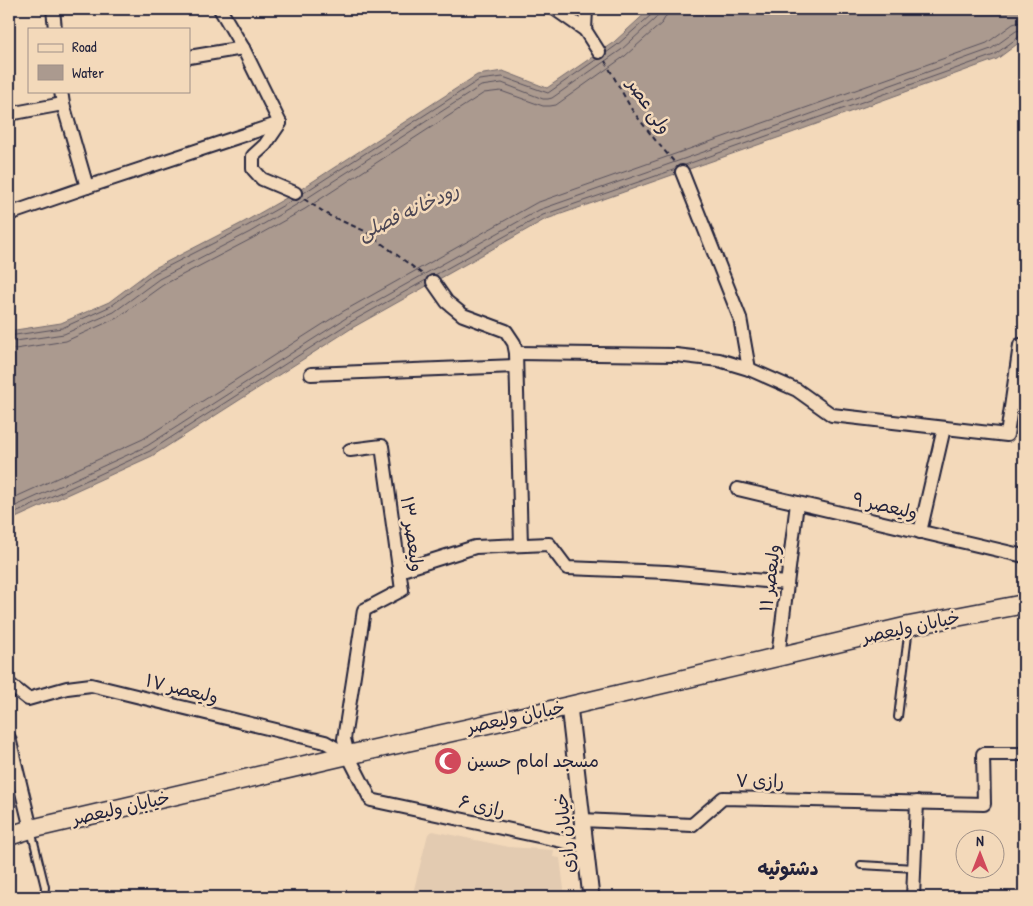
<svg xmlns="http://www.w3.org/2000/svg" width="1033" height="906" viewBox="0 0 1033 906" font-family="'Patrick Hand','Playpen Sans Arabic',sans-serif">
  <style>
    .built { fill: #e3cbb1 }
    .water { fill: #ab9a8f; stroke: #746a6d }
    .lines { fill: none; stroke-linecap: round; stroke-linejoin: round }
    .shore { stroke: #59525d; stroke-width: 1 }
    .service-casing { stroke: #22223b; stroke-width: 10 }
    .minor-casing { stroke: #22223b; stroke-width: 16 }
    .tertiary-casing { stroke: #22223b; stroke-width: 19 }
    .secondary-casing { stroke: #22223b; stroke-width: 21 }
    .path { stroke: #22223b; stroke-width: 2; stroke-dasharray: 5 4; stroke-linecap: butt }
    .service { stroke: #f3d9ba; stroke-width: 6 }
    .minor { stroke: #f3d9ba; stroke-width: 12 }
    .tertiary { stroke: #f3d9ba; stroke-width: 15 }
    .secondary { stroke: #f3d9ba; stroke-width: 18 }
    .labels { text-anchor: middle; stroke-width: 5; stroke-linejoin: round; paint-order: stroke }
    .street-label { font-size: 18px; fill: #22223b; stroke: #f3d9ba }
    .poi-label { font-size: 18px; fill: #22223b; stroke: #f3d9ba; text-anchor: start }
    .water-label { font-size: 19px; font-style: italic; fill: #4b4654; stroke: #f3d9ba }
    .neighbourhood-label { font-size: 19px; font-weight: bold; fill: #22223b; stroke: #f3d9ba }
  </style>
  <rect width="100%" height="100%" fill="#f3d9ba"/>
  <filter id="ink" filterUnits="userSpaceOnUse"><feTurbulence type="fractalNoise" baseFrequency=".02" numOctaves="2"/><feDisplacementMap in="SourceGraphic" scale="10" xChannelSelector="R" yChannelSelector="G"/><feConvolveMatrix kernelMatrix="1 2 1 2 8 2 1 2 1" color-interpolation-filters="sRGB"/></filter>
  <g filter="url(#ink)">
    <polygon class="built" points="433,831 509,847 554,850 553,857 560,858 565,897 412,897 428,834"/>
    <polygon class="water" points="650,9 1024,9 1024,39 997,59 786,135 544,220 352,328 152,456 9,521 9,331 61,323 109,302 153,269 244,222 295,193 477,75 503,71 547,88 614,42"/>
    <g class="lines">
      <g class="shore">
        <polyline points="606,53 617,45 651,15 653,9"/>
        <polyline points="685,165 994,55 1020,36 1024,35"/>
        <polyline points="302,194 479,80 503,77 548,93 597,59"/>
        <polyline points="435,275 543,215 676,169"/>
        <polyline points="9,336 62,328 111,306 155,273 247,226 293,200"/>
        <polyline points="9,342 64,334 114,312 159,279 250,232 301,202 481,86 502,83 543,99 548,99 552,98 621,50 655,19 658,15 659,9"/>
        <polyline points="9,350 66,341 117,318 163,285 253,238 305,209 484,93 501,91 543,106 550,106 556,105 625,56 662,23 666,16 666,9"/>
        <polyline points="9,500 143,439 342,312 536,203 780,117 987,43 1013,24 1024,21"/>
        <polyline points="9,509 147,446 346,318 539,210 783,124 991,49 1016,31 1024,29"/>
        <polyline points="9,516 150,451 349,323 426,280"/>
      </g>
      <g class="service-casing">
        <g id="service">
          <polyline points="898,717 909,627"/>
          <polyline points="31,830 45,887 44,897"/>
          <polyline points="861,865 915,868"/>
        </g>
      </g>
      <g class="minor-casing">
        <g id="minor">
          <polyline points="53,9 55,29"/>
          <polyline points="220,9 243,48 280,123 265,145 253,156 253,169 262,179 295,193"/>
          <polyline points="555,9 585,30"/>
          <polyline points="586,9 585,30 599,52"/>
          <polyline points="189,57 243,48"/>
          <polyline points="61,91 63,104 87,187"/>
          <polyline points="9,114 63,104"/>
          <polyline points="682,172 740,318 749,369"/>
          <polyline points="9,214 87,187 280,123"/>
          <polyline points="433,282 447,302 463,315 506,331 514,343 516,353 521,545"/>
          <polyline points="516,353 676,355 719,360 749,369 797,390 832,415 1007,435 1020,345"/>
          <polyline points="311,374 516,366"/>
          <polyline points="350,450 382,446 402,590 364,610 344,739 348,755 371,800 585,846"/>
          <polyline points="738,489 1024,556"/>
          <polyline points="920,532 944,428"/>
          <polyline points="399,571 475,547 549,544 567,568 667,572 787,583"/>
          <polyline points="778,657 797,503"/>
          <polyline points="9,684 28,699 67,688 91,685 325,742 348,755"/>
          <polyline points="9,738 31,829"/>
          <polyline points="582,820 692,825 723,798 984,804 983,754 1024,754"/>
          <polyline points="913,897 917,802"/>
        </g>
      </g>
      <g class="tertiary-casing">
        <polyline id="tertiary" points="569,706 591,897"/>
      </g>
      <g class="secondary-casing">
        <polyline id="secondary" points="9,836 31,829 348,755 569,706 909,626 1024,604"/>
      </g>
      <g class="path">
        <polyline points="605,61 632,110 656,141 676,164"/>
        <polyline points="304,199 330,216 365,231 425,276"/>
      </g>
      <use href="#service" class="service"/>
      <use href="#minor" class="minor"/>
      <use href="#tertiary" class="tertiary"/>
      <use href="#secondary" class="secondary"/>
    </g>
  </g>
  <defs>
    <g id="mosque-disc" transform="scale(1.4375)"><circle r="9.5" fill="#d1495b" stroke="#f3d9ba"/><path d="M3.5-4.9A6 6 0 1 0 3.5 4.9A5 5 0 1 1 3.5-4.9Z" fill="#fff"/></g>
  </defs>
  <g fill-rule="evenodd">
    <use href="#mosque-disc" x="448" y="761"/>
  </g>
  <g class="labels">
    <g class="street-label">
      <text transform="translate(649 106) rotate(56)" y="6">ولی عصر</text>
      <text transform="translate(885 506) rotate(13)" y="6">ولیعصر ۹</text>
      <text transform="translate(412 534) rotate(82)" y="6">ولیعصر ۱۳</text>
      <text transform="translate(770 578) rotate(-83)" y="6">ولیعصر ۱۱</text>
      <text transform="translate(911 627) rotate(-12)" y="6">خیابان ولیعصر</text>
      <text transform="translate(182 689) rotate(14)" y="6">ولیعصر ۱۷</text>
      <text transform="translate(516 717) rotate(-12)" y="6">خیابان ولیعصر</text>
      <text transform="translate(760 781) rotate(1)" y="6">رازی ۷</text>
      <text transform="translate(482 806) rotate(12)" y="6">رازی ۶</text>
      <text transform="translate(121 808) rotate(-13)" y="6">خیابان ولیعصر</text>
      <text transform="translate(565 833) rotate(-96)" y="6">خیابان رازی</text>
    </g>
    <g class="poi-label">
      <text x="467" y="767">مسجد امام حسین</text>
    </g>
    <g class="water-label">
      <text transform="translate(408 211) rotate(-25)" y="7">رودخانه فصلی</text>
    </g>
    <g class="neighbourhood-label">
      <text x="788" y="875">دشتوئیه</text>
    </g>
  </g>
  <rect width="1033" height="906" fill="none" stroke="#f3d9ba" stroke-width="30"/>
  <rect x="15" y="15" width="1003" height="876" fill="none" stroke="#22223b" stroke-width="2" filter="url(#ink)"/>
  <rect x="28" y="28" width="162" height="65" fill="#f3d9ba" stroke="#9f9087"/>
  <rect x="38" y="44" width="25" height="8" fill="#f3d9ba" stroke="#9f9087"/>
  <text x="72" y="52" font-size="15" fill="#22223b">Road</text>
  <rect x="38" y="65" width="25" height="15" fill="#ab9a8f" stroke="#9f9087"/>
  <text x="72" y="78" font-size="15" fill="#22223b">Water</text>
  <g transform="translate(980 854)"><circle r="24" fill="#f3d9ba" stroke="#9f9087"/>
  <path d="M0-4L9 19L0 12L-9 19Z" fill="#d1495b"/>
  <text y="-8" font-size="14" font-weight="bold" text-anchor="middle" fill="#22223b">N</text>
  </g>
</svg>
